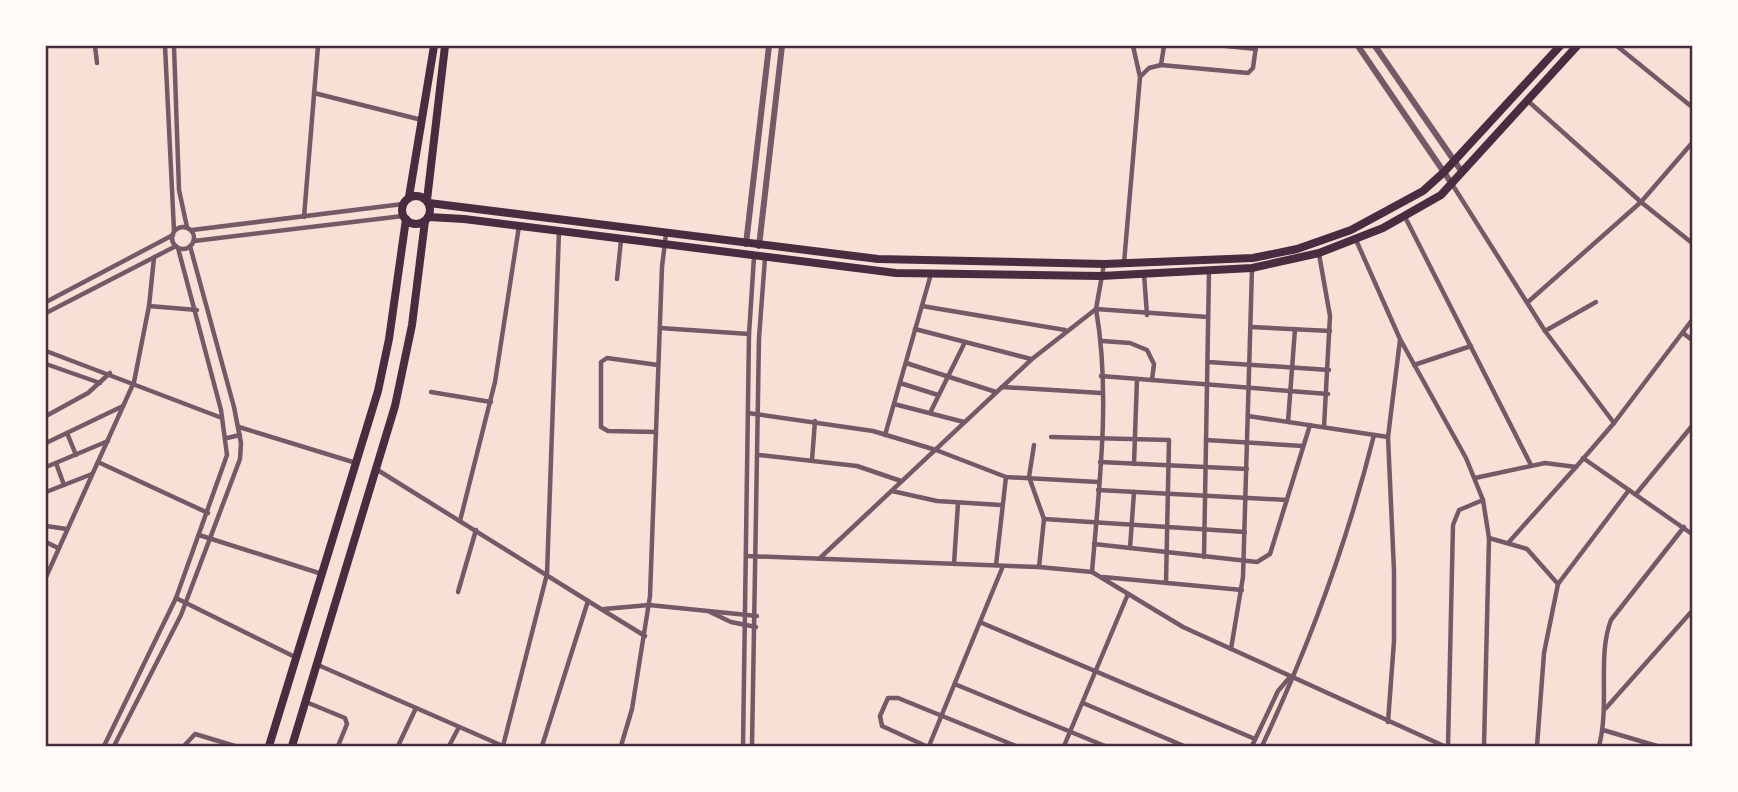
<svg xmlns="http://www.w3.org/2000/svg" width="1738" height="792" viewBox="0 0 1738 792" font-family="'Noto Sans',sans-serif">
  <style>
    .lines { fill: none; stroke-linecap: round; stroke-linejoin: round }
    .minor { stroke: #755966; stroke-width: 4.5 }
    .tertiary { stroke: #755966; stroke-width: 6 }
    .trunk { stroke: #4a2c40; stroke-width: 8 }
    .neatline { fill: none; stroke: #4a2c40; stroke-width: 2.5 }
  </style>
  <rect width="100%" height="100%" fill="#f7e1d7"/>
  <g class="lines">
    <g class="minor">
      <polyline points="95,46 97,63"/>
      <polyline points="165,46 174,231"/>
      <polyline points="174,46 179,190 187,227"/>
      <polyline points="1226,46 1256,49"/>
      <polyline points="1617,46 1692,107"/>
      <polyline points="1161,65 1164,46"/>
      <polyline points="1141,76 1149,68 1161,65 1248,73 1253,68 1256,46"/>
      <polyline points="314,93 422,120"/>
      <polyline points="1528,101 1641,202 1692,243"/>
      <polyline points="1452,184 1545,331 1614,423"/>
      <polyline points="304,217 318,46"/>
      <polyline points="1405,217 1531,465"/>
      <circle cx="183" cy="238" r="11"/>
      <polyline points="192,230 403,204"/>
      <polyline points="1356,240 1400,339 1466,458 1483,500 1489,538 1484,746"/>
      <polyline points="194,241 403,216"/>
      <polyline points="1319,254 1330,316 1324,427"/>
      <polyline points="1124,263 1140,77 1133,46"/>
      <polyline points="1144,274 1147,315"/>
      <polyline points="617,279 621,240"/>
      <polyline points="46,302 173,235"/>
      <polyline points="1528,302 1641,202 1692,143"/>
      <polyline points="149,306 197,310"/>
      <polyline points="922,306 1065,330"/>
      <polyline points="46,313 176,246"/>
      <polyline points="1251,327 1330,331"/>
      <polyline points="660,328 749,334"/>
      <polyline points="915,329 1031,359"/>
      <polyline points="1545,331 1596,302"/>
      <polyline points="1683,333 1692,340"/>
      <polyline points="1102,341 1130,343 1147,350 1154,364 1152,380"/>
      <polyline points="46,351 222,418"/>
      <polyline points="1208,362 1329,370"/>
      <polyline points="906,363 996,392"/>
      <polyline points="46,364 100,383"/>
      <polyline points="1414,365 1471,346"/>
      <polyline points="1101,376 1328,394"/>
      <polyline points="900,383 938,395"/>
      <polyline points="1002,387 1101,393"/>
      <polyline points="431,392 491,402"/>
      <polyline points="894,404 964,422"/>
      <polyline points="748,413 873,431 936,450 1006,477 1098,482"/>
      <polyline points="930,413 965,342"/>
      <polyline points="46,416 88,393 110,373"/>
      <polyline points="1248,416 1388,437"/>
      <polyline points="1288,422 1295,329"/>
      <polyline points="239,427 356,463"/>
      <polyline points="656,432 608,431 601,427 601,362 607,358 658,365"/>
      <polyline points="67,433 76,455"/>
      <polyline points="885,435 931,274"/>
      <polyline points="1051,437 1169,440 1166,583"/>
      <polyline points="227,438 240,435"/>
      <polyline points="1206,440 1303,446"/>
      <polyline points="46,443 123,406"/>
      <polyline points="1034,445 1029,477 1044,519 1039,567"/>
      <polyline points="759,455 857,466 901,481"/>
      <polyline points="1583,458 1692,534"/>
      <polyline points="812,460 815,421"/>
      <polyline points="98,462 208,513"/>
      <polyline points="1100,462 1247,469"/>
      <polyline points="56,463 64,485"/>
      <polyline points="1134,464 1137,379"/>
      <polyline points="46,467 108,441"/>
      <polyline points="376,469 588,601"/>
      <polyline points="1475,478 1545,463 1576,467 1614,423 1692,320"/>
      <polyline points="1098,490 1287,500"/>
      <polyline points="892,491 937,501 1001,505"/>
      <polyline points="46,492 92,474"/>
      <polyline points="1636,494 1692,426"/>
      <polyline points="1044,519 1245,532"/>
      <polyline points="460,521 495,382 519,226"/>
      <polyline points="46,526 67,529"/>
      <polyline points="199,535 322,574"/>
      <polyline points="1489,538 1527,549 1558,584 1544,653 1537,746"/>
      <polyline points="46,542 58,548"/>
      <polyline points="1509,542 1576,467"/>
      <polyline points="1094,544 1257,562 1270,554 1310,425"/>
      <polyline points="1130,548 1134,492"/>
      <polyline points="746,556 1039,567 1092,572 1183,627 1444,746"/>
      <polyline points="1204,557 1209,271"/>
      <polyline points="820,558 1032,359 1096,309 1104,264"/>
      <polyline points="954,564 958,503"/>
      <polyline points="996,565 1006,477"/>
      <path d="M 1092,572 C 1099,487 1111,395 1096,309 L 1208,317"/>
      <polyline points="46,577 134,382 149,306 154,258"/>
      <polyline points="1103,577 1242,590"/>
      <polyline points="1558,584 1629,490"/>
      <polyline points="458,592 476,530"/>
      <polyline points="176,598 297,658"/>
      <polyline points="604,609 649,605 757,616"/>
      <polyline points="710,612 731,622 756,627"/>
      <polyline points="982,623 1255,739"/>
      <polyline points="1231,649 1243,577 1252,269"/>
      <polyline points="318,665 503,746"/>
      <polyline points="957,685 1105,746"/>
      <polyline points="306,702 345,718 347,724 338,746"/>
      <polyline points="1083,703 1184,746"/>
      <polyline points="1606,708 1692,611"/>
      <polyline points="1388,722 1394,641 1394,571 1388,437 1400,340"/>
      <polyline points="1603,730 1657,746"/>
      <polyline points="104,746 176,598 227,455 221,410 178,248"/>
      <polyline points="114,746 181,615 240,459 241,443 234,407 190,246"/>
      <polyline points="184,746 195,734 235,746"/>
      <polyline points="398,746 416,708"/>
      <polyline points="449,746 459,727"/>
      <polyline points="503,746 547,574 559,231"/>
      <polyline points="542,746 588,601 645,636"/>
      <polyline points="621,746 632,709 650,596 662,267 666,234"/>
      <polyline points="743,746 749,334 754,257"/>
      <polyline points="752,746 759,338 765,258"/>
      <polyline points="926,746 882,726 880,716 888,698 898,698 1016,746"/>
      <polyline points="929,746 1003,566"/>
      <polyline points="1064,746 1128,594"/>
      <polyline points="1252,746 1278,691 1290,677"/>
      <path d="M 1262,746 C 1309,646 1347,543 1374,435"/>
      <polyline points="1448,746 1453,525 1459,510 1483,500"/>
      <path d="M 1599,746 C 1610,705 1597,656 1611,620 L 1684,527"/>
    </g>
    <g class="tertiary">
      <polyline points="1358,46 1452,184"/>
      <polyline points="1375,46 1462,172"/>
      <polyline points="746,244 769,46"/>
      <polyline points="759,246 782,46"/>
    </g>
    <g class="trunk">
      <circle cx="416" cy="210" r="14"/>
      <polyline points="409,197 434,46"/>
      <polyline points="427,200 445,46"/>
      <polyline points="429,203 878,259 1104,264 1253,258 1297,249 1351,230 1423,191 1444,172 1560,46"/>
      <polyline points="428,217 464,219 896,273 1101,276 1252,268 1319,253 1383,228 1441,195 1577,46"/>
      <polyline points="269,746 378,391 389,339 406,219"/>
      <polyline points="292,746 395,406 412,325 425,221"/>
    </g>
  </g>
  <rect width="1738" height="792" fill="none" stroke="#fffaf5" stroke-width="94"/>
  <rect x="47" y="47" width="1644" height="698" class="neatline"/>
</svg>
